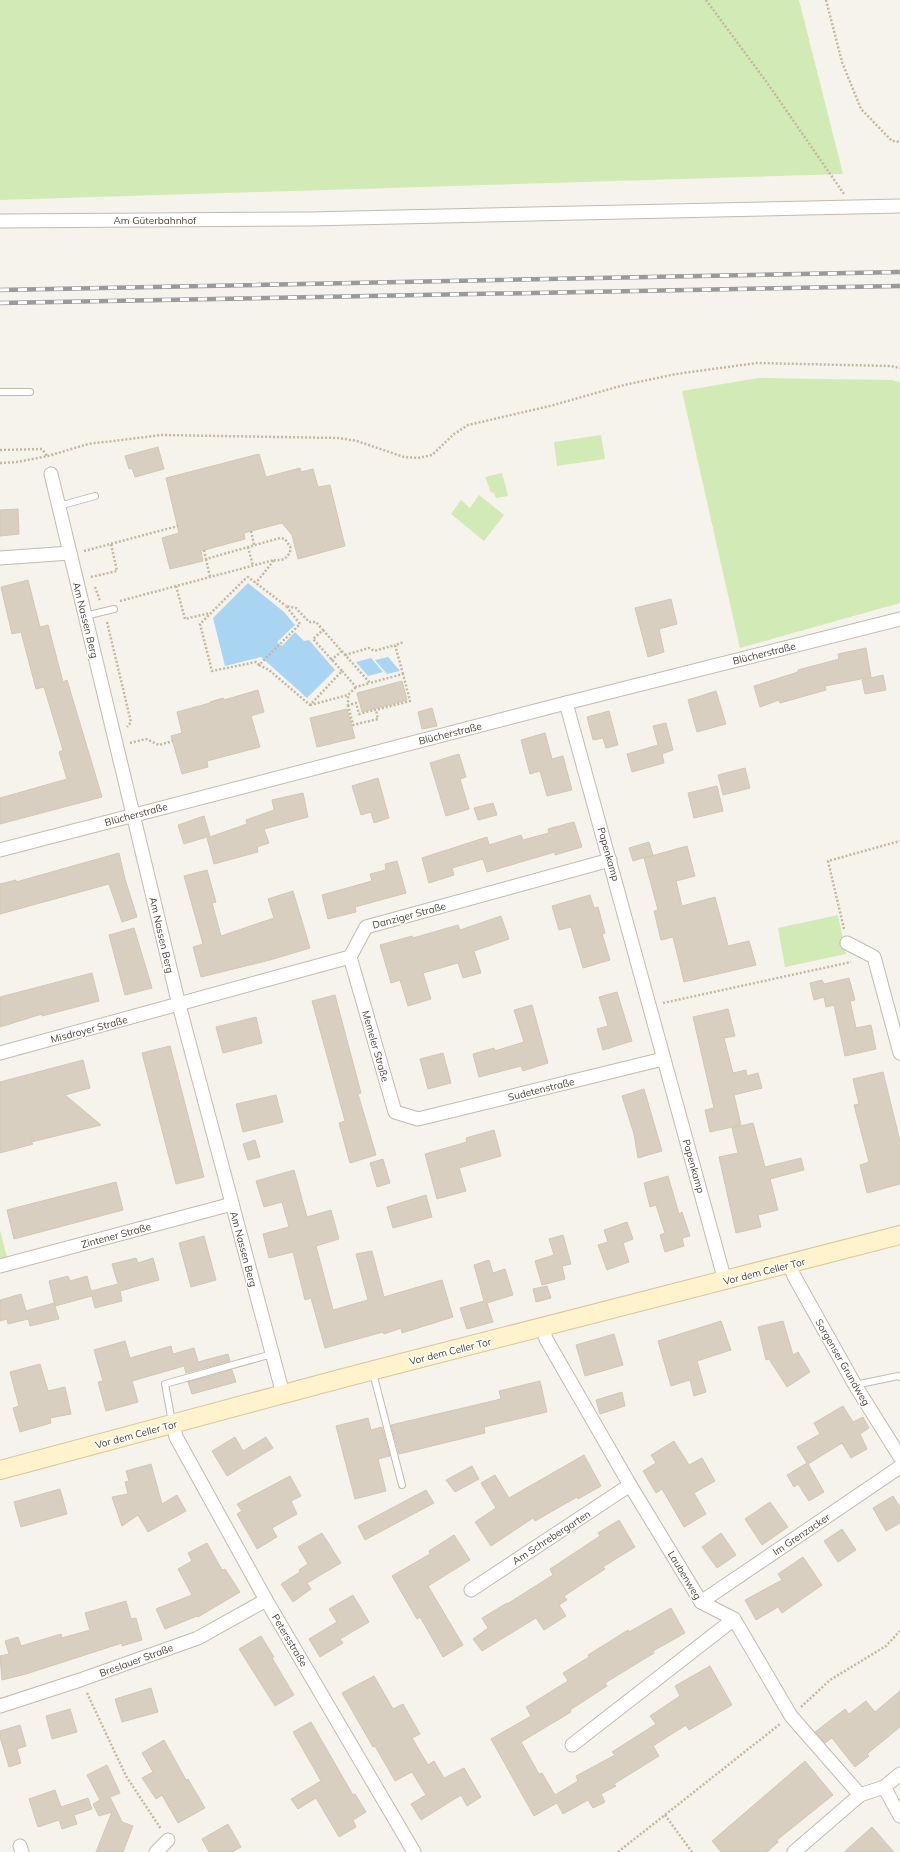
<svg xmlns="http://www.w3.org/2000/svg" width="900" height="1852" viewBox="0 0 900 1852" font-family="Mulish,sans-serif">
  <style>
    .green { fill: #d2eab5 }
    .water { fill: #a9d4f2 }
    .building { fill: #d8cfc1; stroke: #d3c7b4 }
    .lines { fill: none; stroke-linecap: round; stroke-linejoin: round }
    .lane-casing { stroke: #c2bbae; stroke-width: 8 }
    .street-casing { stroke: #c2bbae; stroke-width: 15 }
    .secondary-casing { stroke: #d6c79b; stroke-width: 20 }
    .path { stroke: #c4b79f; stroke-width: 2.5; stroke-dasharray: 2 2; stroke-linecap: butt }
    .lane { stroke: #fff; stroke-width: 6 }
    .street { stroke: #fff; stroke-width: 13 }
    .secondary { stroke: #fff3cd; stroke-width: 18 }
    .rail-casing { stroke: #9a9a9a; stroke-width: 4.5 }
    .rail { stroke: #fff; stroke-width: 3; stroke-dasharray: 9; stroke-linecap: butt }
    .labels { text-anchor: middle; stroke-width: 3; stroke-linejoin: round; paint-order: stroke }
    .street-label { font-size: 10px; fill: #4b4439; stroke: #fff }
  </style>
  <rect width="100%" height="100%" fill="#f6f3ec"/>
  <g class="green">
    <polygon points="0,0 799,0 843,174 0,200"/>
    <polygon points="758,378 892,380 900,382 900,603 740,648 682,391"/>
    <polygon points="601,435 605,459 557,466 554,442"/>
    <polygon points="502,473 508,496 496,498 493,492 491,493 485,477"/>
    <polygon points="479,495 504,515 484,541 451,514 461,500 470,508"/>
    <polygon points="838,915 846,954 785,967 778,928"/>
    <polygon points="0,1230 8,1261 0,1263"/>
  </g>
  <g class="water">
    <polygon points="248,583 284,612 295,625 277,642 282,646 295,632 304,641 309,640 335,670 307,698 261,657 225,666 213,618"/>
    <polygon points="388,657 400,671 387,674 375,660"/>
    <polygon points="371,658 383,672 368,676 356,662"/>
  </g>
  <g class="building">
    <polygon points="158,447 164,469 135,477 132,468 129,469 125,456"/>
    <polygon points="259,454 266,477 300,468 301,472 313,469 318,487 330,485 345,546 298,559 292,535 282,523 244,533 245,539 201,551 203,561 170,569 162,538 179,533 166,478"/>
    <polygon points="18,509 19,534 0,536 0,510"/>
    <polygon points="28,580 40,627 48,625 63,682 67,680 102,797 0,824 0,798 67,779 59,752 63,750 44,687 36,689 21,632 12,634 1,587"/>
    <polygon points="671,599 677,624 659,629 664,652 648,657 635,608"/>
    <polygon points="866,648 871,677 825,686 826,690 780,703 779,700 760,707 754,686 798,672 798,670 839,659 838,654"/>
    <polygon points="883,675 886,690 865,694 862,680"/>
    <polygon points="402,681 407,700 362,712 357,693"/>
    <polygon points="258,690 264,712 251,716 260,747 207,761 208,767 182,774 171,736 182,733 177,712 210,703 210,702 223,698 224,700"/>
    <polygon points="716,691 726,724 697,732 688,700"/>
    <polygon points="432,708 437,726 422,729 418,712"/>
    <polygon points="347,709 355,738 317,747 310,718"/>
    <polygon points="609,711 618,745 606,748 603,738 593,740 587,717"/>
    <polygon points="666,723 673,750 662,754 664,763 632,772 627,754 658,745 653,726"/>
    <polygon points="545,733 552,759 563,756 572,790 547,796 540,771 530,774 521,740"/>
    <polygon points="459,754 466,777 460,779 469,809 446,816 430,763"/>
    <polygon points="745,768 750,788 723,795 718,775"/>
    <polygon points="378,778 389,818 374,823 371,812 361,815 352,786"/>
    <polygon points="717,786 723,811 694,818 688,793"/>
    <polygon points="303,793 308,817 264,829 269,843 257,847 258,852 214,864 207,838 247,824 246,820 274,810 272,800"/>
    <polygon points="493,803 497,815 478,820 474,808"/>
    <polygon points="204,816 210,836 184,844 178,825"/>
    <polygon points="574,822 582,847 555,855 555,852 487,872 483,859 452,868 454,875 429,883 422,858 487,837 489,845 521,835 523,840 549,833 548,829"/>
    <polygon points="649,842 653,855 633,861 629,848"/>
    <polygon points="687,846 695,876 676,881 682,906 715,897 728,946 749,941 756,965 684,982 673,937 661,940 654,911 658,910 644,858"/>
    <polygon points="119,853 125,879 137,917 122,922 109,884 0,914 0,884 16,880 16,882"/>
    <polygon points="397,861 406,893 355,907 356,912 328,919 322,895 372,881 370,874 386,870 385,864"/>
    <polygon points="207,870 216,902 212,903 221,936 274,918 268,899 293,891 310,948 270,960 201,977 193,947 203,944 184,876"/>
    <polygon points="590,895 594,908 598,907 605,933 602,934 610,960 583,968 571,927 559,930 552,906"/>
    <polygon points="501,916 509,939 474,951 481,973 463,978 458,963 423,973 431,999 408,1006 400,980 391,983 380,945 412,936 413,938 458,925 460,930"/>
    <polygon points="134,928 152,988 125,995 109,935"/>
    <polygon points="92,973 99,1001 42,1016 42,1014 0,1027 0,997"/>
    <polygon points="849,978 855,1000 850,1001 856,1028 871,1025 876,1049 845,1056 834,1005 826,1007 824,997 814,1000 810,983 822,980 824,984"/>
    <polygon points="617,992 632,1041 603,1050 597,1029 608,1026 599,997"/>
    <polygon points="335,995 361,1093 358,1094 376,1155 350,1163 339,1123 345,1121 312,1001"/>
    <polygon points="532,1005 548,1063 523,1071 521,1066 479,1077 473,1054 494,1048 495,1051 524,1042 514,1010"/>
    <polygon points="728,1009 735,1036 724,1038 733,1073 746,1070 747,1076 758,1073 762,1088 734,1095 741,1125 710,1132 705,1110 714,1108 693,1017"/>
    <polygon points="256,1017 262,1043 223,1053 216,1027"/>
    <polygon points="170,1046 204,1177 176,1184 142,1053"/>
    <polygon points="443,1053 451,1083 428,1089 420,1059"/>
    <polygon points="83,1060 90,1088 65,1095 101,1125 31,1142 33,1144 0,1153 0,1082"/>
    <polygon points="883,1072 900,1141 900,1184 867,1193 860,1165 869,1162 854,1105 859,1104 853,1079"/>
    <polygon points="644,1089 662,1151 638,1158 634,1134 622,1096"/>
    <polygon points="276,1095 283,1122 243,1132 236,1104"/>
    <polygon points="753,1123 765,1167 801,1158 804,1170 770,1179 778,1210 758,1215 761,1227 736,1233 719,1157 738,1153 732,1128"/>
    <polygon points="494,1130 501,1156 459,1168 466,1191 437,1199 425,1154 467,1142 466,1138"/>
    <polygon points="255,1140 260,1157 248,1160 243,1144"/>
    <polygon points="383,1159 390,1183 377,1187 370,1163"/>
    <polygon points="294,1170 307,1217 331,1210 339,1239 316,1246 333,1310 368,1300 356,1254 372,1251 384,1297 442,1280 453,1317 402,1333 401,1328 384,1334 383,1332 325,1348 311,1298 305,1300 293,1252 269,1258 263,1234 289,1227 282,1202 264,1207 256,1181"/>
    <polygon points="668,1176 679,1214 682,1212 690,1236 682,1238 684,1246 665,1252 660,1235 665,1233 656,1205 650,1207 644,1183"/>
    <polygon points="116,1182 123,1210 14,1239 7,1210"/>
    <polygon points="426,1195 432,1217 393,1228 387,1207"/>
    <polygon points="627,1222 633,1239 623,1243 629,1262 607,1270 598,1245 608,1242 604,1230"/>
    <polygon points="563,1235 571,1264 562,1266 565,1279 542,1285 535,1261 554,1255 549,1239"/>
    <polygon points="204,1236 216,1280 191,1287 179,1243"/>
    <polygon points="136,1258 138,1263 153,1258 159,1280 120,1291 122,1301 95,1308 92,1296 55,1306 49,1281 68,1276 70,1281 87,1276 91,1291 118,1284 112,1264"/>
    <polygon points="489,1260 493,1273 505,1269 513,1295 487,1303 493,1322 467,1329 460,1308 484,1301 474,1265"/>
    <polygon points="547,1286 551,1298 536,1302 533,1289"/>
    <polygon points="21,1294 26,1311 54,1303 59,1319 30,1326 28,1317 28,1319 8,1324 7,1319 0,1321 0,1300"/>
    <polygon points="721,1321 731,1350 697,1361 706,1392 694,1396 690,1380 671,1386 658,1341"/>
    <polygon points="783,1321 793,1355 798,1352 810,1372 787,1387 769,1359 766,1360 758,1327"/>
    <polygon points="614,1334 623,1365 585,1376 576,1345"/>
    <polygon points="125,1341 130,1358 171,1346 173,1354 194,1348 198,1362 228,1354 230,1361 186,1373 184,1366 132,1381 138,1402 106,1411 98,1382 103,1381 94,1350"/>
    <polygon points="40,1364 48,1391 65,1387 71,1414 50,1418 51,1423 20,1432 13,1408 19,1406 10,1372"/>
    <polygon points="232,1370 236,1382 192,1394 188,1382"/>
    <polygon points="540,1381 547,1412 484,1427 485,1433 399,1454 391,1425 501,1399 499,1391"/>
    <polygon points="622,1392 625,1406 600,1414 596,1400"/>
    <polygon points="843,1406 853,1422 863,1417 869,1428 860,1434 867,1449 851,1458 842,1443 808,1464 824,1492 809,1501 798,1484 794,1487 787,1475 807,1463 797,1447 820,1434 814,1423"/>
    <polygon points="368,1418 371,1430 382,1427 390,1456 378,1459 386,1491 355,1499 336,1426"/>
    <polygon points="235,1437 243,1451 266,1437 273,1448 227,1476 212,1451"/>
    <polygon points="674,1441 689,1465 702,1458 715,1481 694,1493 706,1514 684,1527 662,1489 656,1493 643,1471 656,1463 651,1455"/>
    <polygon points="584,1455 601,1486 578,1499 577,1497 535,1521 533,1518 491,1546 475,1522 496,1508 481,1483 495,1475 509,1498"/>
    <polygon points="151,1464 162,1504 177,1495 186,1511 148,1532 138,1515 122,1526 112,1497 128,1494 125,1482 129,1481 126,1471"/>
    <polygon points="472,1466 479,1479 455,1492 446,1480"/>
    <polygon points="290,1476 301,1496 291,1501 297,1514 272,1528 277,1537 257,1549 237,1514 242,1511 237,1504"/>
    <polygon points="60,1489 67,1514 21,1527 14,1502"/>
    <polygon points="426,1490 434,1503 365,1540 358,1526"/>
    <polygon points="893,1496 900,1507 900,1523 886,1531 873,1508"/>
    <polygon points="770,1502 788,1527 762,1545 745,1519"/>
    <polygon points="619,1520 635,1547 603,1567 605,1569 564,1596 567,1600 559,1605 566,1616 544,1630 536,1618 482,1651 473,1639 488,1628 482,1618 507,1603 507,1604 553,1575 550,1569 600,1536 598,1533"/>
    <polygon points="842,1529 856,1550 838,1562 824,1541"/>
    <polygon points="322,1533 341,1563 307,1583 311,1589 293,1602 281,1584 300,1572 299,1570 308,1564 298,1547"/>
    <polygon points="721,1533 736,1555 717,1568 702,1547"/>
    <polygon points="454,1535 470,1560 428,1586 463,1645 443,1657 420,1617 417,1619 392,1576 430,1554 429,1551"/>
    <polygon points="207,1543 222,1570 225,1569 240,1592 198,1617 197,1616 165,1629 156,1609 192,1595 178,1569 192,1561 188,1553"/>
    <polygon points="803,1557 822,1585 782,1613 778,1607 756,1620 745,1600 782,1580 778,1574"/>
    <polygon points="353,1595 369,1622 340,1639 343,1643 320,1657 309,1639 337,1622 329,1609"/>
    <polygon points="126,1601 131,1619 136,1618 142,1640 122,1646 122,1643 26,1674 2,1680 0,1656 9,1654 5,1641 18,1637 21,1646 61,1634 62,1638 90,1630 85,1613"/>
    <polygon points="671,1608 685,1633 653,1651 654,1653 605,1683 607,1686 570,1710 571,1712 521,1742 539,1774 542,1773 555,1795 578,1781 576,1776 615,1755 612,1752 656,1724 650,1716 680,1696 675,1686 710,1666 732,1705 689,1730 686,1725 653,1746 659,1756 614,1784 616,1786 601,1794 605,1802 593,1808 588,1800 563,1814 557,1803 534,1816 491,1739 531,1716 526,1707 568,1681 563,1673 589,1657 588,1655 628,1630 629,1632"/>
    <polygon points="261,1636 274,1657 272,1658 294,1695 275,1706 239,1649"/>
    <polygon points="374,1676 393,1709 403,1704 420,1734 412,1738 428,1765 434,1761 444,1778 464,1768 481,1797 467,1806 461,1795 421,1820 411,1804 426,1795 412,1772 395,1781 375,1746 373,1747 342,1693"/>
    <polygon points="151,1688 158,1712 122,1722 115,1699"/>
    <polygon points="900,1691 900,1727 867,1754 869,1756 855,1767 832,1738 825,1743 815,1732 845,1709 849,1714 866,1701 875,1712"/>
    <polygon points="70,1709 77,1732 52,1739 46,1716"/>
    <polygon points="311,1722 353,1795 355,1794 366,1812 353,1820 356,1827 339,1837 316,1798 298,1809 291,1799 321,1781 293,1732"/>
    <polygon points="20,1725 26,1746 17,1749 21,1763 9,1767 0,1737 0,1731"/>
    <polygon points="164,1740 186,1780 188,1779 205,1808 178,1823 162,1795 156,1799 142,1778 153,1772 142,1753"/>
    <polygon points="805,1761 833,1795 777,1840 778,1842 767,1852 721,1852 712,1841"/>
    <polygon points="107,1765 120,1793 110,1797 122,1822 133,1826 123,1852 96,1852 112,1812 99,1816 93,1804 100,1800 87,1775"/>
    <polygon points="55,1790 61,1807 88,1798 92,1809 74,1815 77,1824 62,1829 59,1820 38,1827 29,1799"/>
    <polygon points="228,1824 241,1847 232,1852 209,1852 202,1839"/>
    <polygon points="872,1827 894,1852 844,1852"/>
  </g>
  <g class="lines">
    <g class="lane-casing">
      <g id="lane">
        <polyline points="0,392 30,392"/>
        <polyline points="59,506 95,496"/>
        <polyline points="85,616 114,609"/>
        <polyline points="373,1373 402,1485"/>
        <polyline points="855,1385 898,1376 900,1377"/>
        <polyline points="172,1422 165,1384 272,1354"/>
      </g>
    </g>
    <g class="street-casing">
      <g id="street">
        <polyline points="0,221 309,219 900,206"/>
        <polyline points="51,474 179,1005 283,1394"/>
        <polyline points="0,558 70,553"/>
        <polyline points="566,703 725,1281"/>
        <polyline points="0,850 566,703 900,619"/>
        <polyline points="847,943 874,957 900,1053"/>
        <polyline points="350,957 395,1112 418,1119 663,1059"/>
        <polyline points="0,1053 350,957 366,927 610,860"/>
        <polyline points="790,1265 794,1276 855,1385 900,1457"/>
        <polyline points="0,1266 232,1204"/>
        <polyline points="543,1327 546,1339 630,1485 701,1602 734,1619 791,1716 860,1795"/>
        <polyline points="173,1424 176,1437 266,1600 414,1852"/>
        <polyline points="471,1590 630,1485"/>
        <polyline points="701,1602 900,1467"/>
        <polyline points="0,1706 80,1680 198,1638 266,1600"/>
        <polyline points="572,1745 734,1619"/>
        <polyline points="884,1787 900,1816"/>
        <polyline points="20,1846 22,1852"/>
        <polyline points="156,1852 168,1840"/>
        <polyline points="794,1852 860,1795 884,1787 900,1774"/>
      </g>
    </g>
    <g class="secondary-casing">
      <polyline id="secondary" points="0,1470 351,1376 900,1235"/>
    </g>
    <g class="path">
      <polyline points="706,0 768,84 844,194"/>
      <polyline points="826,0 842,62 861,109 892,141 900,142"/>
      <polyline points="0,450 42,449 48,457"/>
      <polyline points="0,463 17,462 48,456 88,444 162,435 339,438 357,441 404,457 418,458 432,455 454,434 468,425 550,406 624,385 676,374 757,363 891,366 900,368"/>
      <polyline points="251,531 254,545"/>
      <polyline points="248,547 253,566"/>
      <path d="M 204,550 L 206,559 L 280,538 L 285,539 L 291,548 C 289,558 283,561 274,560"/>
      <polyline points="84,551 178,526"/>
      <polyline points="206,559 210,577"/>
      <polyline points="91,577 117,571 111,544"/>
      <polyline points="176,586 185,619 210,613"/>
      <polyline points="95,587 100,601"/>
      <polyline points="120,601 274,560 256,583"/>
      <polyline points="107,622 131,722 127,727"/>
      <polyline points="323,630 370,683 403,674 410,701 359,714 356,703 348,705 348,695"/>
      <polyline points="345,655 369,648 374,651 395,645"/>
      <polyline points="331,660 342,651"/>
      <polyline points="259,665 269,670 310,705 342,671 313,639 323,630 316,622 309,622 296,608 286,606 300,624 259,665 256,662 212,671 200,624 245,579 248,577 286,606"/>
      <polyline points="342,671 356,687 370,683"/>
      <polyline points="403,674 395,645 404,642"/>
      <polyline points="310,705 348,695 356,687"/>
      <polyline points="348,705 353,725 378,719 376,710"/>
      <polyline points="130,743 146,739 159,745 173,741"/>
      <polyline points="844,929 828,861 900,841"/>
      <polyline points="663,1003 851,962"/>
      <polyline points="87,1693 126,1776 161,1829"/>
      <polyline points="801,1707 830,1680 886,1646 900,1631"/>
      <polyline points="665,1815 692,1852"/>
      <polyline points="618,1852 780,1724"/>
    </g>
    <use href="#lane" class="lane"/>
    <use href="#street" class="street"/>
    <use href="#secondary" class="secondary"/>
    <g class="rail-casing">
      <g id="rail">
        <polyline points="0,290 900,272"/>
        <polyline points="0,303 900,286"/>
      </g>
    </g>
    <use href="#rail" class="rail"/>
  </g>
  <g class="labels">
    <g class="street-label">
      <text x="155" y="224">Am Güterbahnhof</text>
      <text transform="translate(86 620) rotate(76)" y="4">Am Nassen Berg</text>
      <text transform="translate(764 653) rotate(-14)" y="4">Blücherstraße</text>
      <text transform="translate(450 733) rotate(-14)" y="4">Blücherstraße</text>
      <text transform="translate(136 814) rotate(-15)" y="4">Blücherstraße</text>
      <text transform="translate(609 854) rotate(74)" y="4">Papenkamp</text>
      <text transform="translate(409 915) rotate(-15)" y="4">Danziger Straße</text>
      <text transform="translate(162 935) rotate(77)" y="4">Am Nassen Berg</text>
      <text transform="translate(89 1029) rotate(-15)" y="4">Misdroyer Straße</text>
      <text transform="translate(376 1046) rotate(74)" y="4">Memeler Straße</text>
      <text transform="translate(541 1089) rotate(-14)" y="4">Sudetenstraße</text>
      <text transform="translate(694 1166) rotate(74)" y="4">Papenkamp</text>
      <text transform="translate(116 1235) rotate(-15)" y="4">Zintener Straße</text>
      <text transform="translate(244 1249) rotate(75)" y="4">Am Nassen Berg</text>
      <text transform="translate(764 1271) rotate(-14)" y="4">Vor dem Celler Tor</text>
      <text transform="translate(450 1351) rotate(-14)" y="4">Vor dem Celler Tor</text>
      <text transform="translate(843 1362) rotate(60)" y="4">Sorgenser Grundweg</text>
      <text transform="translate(136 1434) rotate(-15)" y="4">Vor dem Celler Tor</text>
      <text transform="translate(801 1534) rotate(-34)" y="4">Im Grenzacker</text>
      <text transform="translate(551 1537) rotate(-33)" y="4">Am Schrebergarten</text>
      <text transform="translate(685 1575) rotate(59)" y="4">Laubenweg</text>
      <text transform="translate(290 1640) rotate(59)" y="4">Petersstraße</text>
      <text transform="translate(136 1660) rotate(-20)" y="4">Breslauer Straße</text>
    </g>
  </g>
</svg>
